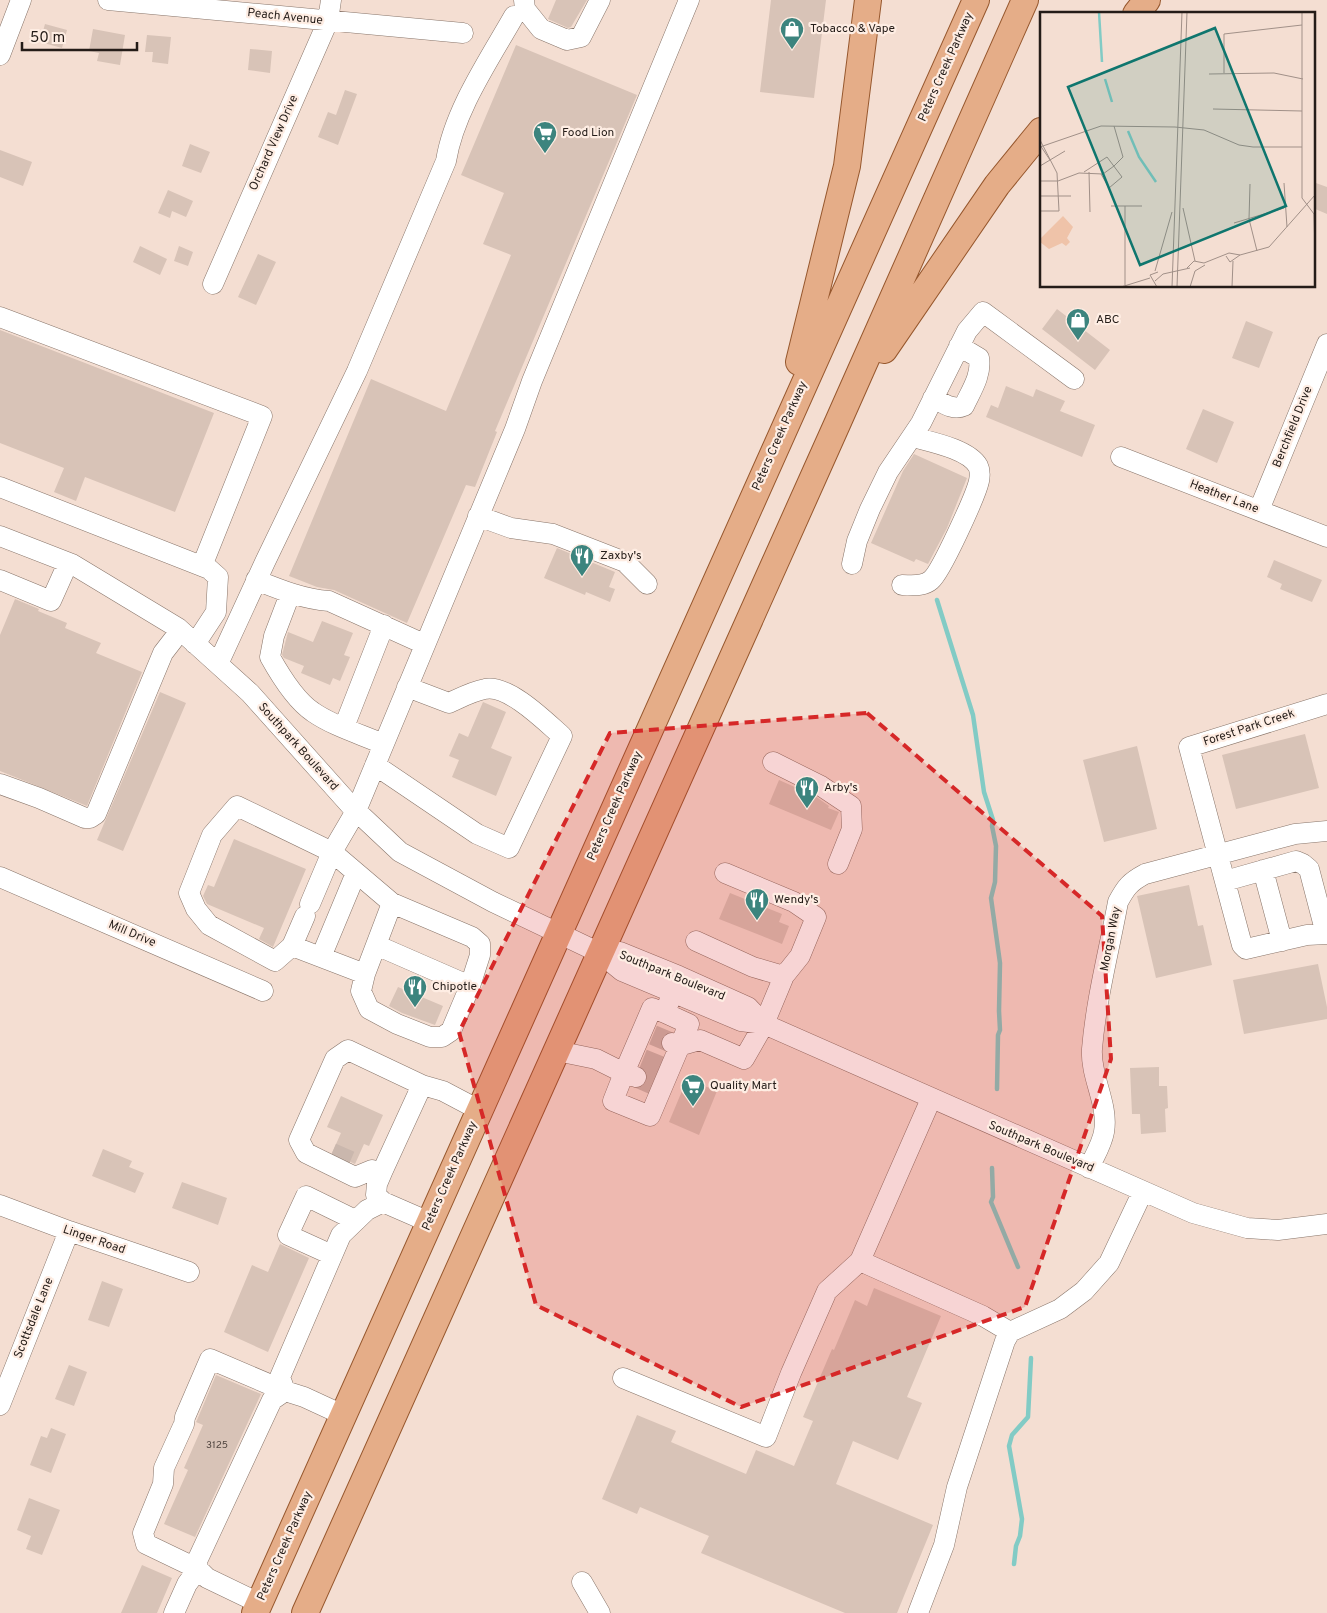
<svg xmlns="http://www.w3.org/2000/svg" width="1327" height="1613" viewBox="0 0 1327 1613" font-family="Overpass,sans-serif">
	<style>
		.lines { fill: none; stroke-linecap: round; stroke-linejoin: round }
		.stream { stroke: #82cbc5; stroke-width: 4.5 }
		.building { fill: #d8c3b7 }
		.minor-tunnel { stroke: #cab7ad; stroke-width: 20; stroke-dasharray: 20 10; stroke-linecap: butt }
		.minor-casing { stroke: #88756a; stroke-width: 21 }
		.major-casing { stroke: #96572d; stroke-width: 28 }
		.minor { stroke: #fff; stroke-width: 20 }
		.major { stroke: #e5ad88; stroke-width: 26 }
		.marked { fill: #d62828; fill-opacity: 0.2; stroke: #d62828; stroke-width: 4; stroke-dasharray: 10 6; stroke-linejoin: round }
		.labels { text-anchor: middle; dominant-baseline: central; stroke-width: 4.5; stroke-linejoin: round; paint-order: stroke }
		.number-label { font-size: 10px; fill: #514640 }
		.street-label { font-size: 12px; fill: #241c18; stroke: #feede3 }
		.poi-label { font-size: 12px; fill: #241c18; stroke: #feede3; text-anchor: start }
		.inset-river { fill: none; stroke: #82cbc5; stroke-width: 2.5 }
		.inset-road { fill: none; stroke: #a19088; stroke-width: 1 }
		.view { fill: #0f766e; fill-opacity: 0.15; stroke: #0f766e; stroke-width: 2.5 }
		.inset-edge { fill: none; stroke: #241c18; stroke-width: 2.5 }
	</style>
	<rect width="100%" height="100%" fill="#f4ded2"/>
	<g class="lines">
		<!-- stream -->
		<path class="stream" d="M937 600 973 715 984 792 993 820 992 826 996 846 995 882 991 898 1000 963 999 1011 1000 1030 998 1035 997 1089
			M992 1168 993 1197 991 1202 1018 1267
			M1014 1564 1016 1546 1020 1536 1022 1519 1009 1446 1012 1435 1028 1417 1031 1358"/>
	</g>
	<!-- building -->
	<path class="building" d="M556 0H587L571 27 568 28 548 19Z
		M771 0H826L814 98 760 92Z
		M45 24 67 30 62 48 40 42Z
		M93 29 125 35 120 65 97 61 99 53 89 51Z
		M147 35 171 37 168 64 152 62 153 52H145Z
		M516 45 637 95 495 431 497 432 475 487 466 485 407 623 334 590 317 587 289 576 371 379 446 411 511 255 483 244 504 193 461 175Z
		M250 49 272 51 270 73 248 70Z
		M345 90 357 94 338 145 318 137 328 112 336 115Z
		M190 144 210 152 201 173 182 166Z
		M0 150 32 162 23 186 0 177Z
		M1313 182 1327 187V214L1313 208Z
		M168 190 193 201 186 217 172 211 170 218 158 213Z
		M140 246 167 259 160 275 133 262Z
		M179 246 193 252 188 266 174 261Z
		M258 254 276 262 256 305 238 297Z
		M1057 309 1110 350 1095 370 1042 329Z
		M1246 321 1273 332 1259 368 1232 358Z
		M0 330 214 413 175 512 85 477 76 501 54 492 64 468 0 443Z
		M1006 386 1033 397 1036 389 1065 401 1060 411 1095 425 1082 457 986 417 991 405 998 408Z
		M1203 409 1234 422 1217 463 1186 449Z
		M914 454 967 478 947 528 928 564 916 559 914 562 871 543 903 471Z
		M557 548 615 572 609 587 615 589 610 602 586 592 585 595 544 578Z
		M1274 560 1322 580 1312 602 1280 589 1282 584 1267 577Z
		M15 599 39 609 38 611 67 623 65 628 101 643 96 653 142 672 87 806 0 771V635Z
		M322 621 353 633 344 655 350 657 340 681 333 678 330 685 301 673 304 666 284 658 282 655 288 632 313 642Z
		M160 692 186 703 123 851 97 840Z
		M483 702 506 712 491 748 512 757 496 796 452 777 459 760 449 756 459 733 468 737Z
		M1305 734 1319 788 1236 809 1222 755Z
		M1137 746 1157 829 1104 842 1083 760Z
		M779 780 815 796 829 806 828 808 839 812 831 830 769 804Z
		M234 839 306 869 273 947 259 939 264 928 207 904 203 896 208 885 214 887Z
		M1189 885 1198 926 1203 925 1212 965 1156 978 1137 896Z
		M730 893 782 914 779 922 789 926 782 944 719 919Z
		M1318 964 1327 1007V1019L1244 1034 1233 980Z
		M398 987 443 1006 435 1025 402 1013 389 1006Z
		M1159 1067V1086H1167L1168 1108 1165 1109 1166 1132 1141 1134 1140 1114H1132L1130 1068Z
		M687 1079 717 1091 699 1135 669 1122Z
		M341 1096 383 1115 369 1146 364 1144 355 1164 332 1153 341 1133 327 1127Z
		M103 1149 132 1161 129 1167 144 1173 135 1193 92 1176Z
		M182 1182 227 1198 218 1225 172 1208Z
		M280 1244 309 1258 268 1352 224 1332 252 1265 268 1272Z
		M102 1281 123 1289 109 1327 88 1320Z
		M874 1288 941 1316 907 1397 922 1403 898 1460 853 1441 836 1484 933 1525 897 1613H845L701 1553 709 1536 640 1507 637 1514 602 1499 637 1415 676 1431 671 1442 746 1474 756 1450 794 1466 813 1421 803 1417 832 1349 834 1350 855 1300 867 1306Z
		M69 1365 87 1372 74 1406 55 1399Z
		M216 1375 261 1394 195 1537 164 1524 188 1470 184 1468 203 1425 196 1422 197 1420Z
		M51 1428 66 1434 51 1473 30 1465 41 1436 47 1438Z
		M29 1498 60 1510 42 1555 26 1549 31 1536 17 1530Z
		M142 1565 172 1578 157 1613H121Z"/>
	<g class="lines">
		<!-- minor-tunnel -->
		<path class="minor-tunnel" d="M653 1035 672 1043
			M643 1059 663 1067
			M636 1077 654 1085
			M332 1153 355 1163"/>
		<!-- minor casing -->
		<g class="minor-casing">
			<path id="minor" d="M108 0 463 33
				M524 0 525 9 541 29 567 40 581 37 600 0
				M0 55 21 0
				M213 284 328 21 331 0
				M0 317 262 416 202 566
				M933 398C943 403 953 411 964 406 971 391 982 375 979 358L959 346
				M1121 457 1327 537
				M0 487 209 569 218 577 216 612 195 644
				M1259 510 1327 344
				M478 516 511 528 553 534 625 562 647 584
				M0 536 72 564 178 628 250 693 351 806 400 852 493 902 600 953 622 971 741 1021 764 1024 1193 1213 1247 1228 1278 1230 1327 1224
				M852 564 857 541 870 509 888 472 921 423 967 331 983 312 1074 379
				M0 580 51 601 68 563
				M256 580C281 590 303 599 329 601L424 644
				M902 585C912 585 923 587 931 580 941 572 976 495 979 481 980 476 980 470 978 466 968 449 931 442 913 437
				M290 594 274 636 270 657C280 675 295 700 313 712 333 726 360 734 383 744
				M218 664 265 562 357 371 446 161C454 111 489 60 514 16
				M1327 704 1189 747 1242 945 1246 949 1307 935 1327 934
				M344 727 384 625
				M773 762 821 786 851 806 852 829 838 864
				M375 765 477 834 509 848 562 736C545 721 508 684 485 689 473 691 460 698 449 703L407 687
				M0 784 39 798 85 818H90L96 814 163 653 180 631
				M1263 870 1282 941
				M0 877 263 991
				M1225 881 1296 861 1303 864 1309 869 1326 934
				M310 904 332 852 356 811 515 429 532 381 689 0
				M305 916 292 946 275 961 209 925 196 909 189 893 212 835 237 806 332 852 392 903 472 937 480 944V955L470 986 451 1031 442 1037H430L397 1024 369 1009 361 991 365 974 392 903
				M696 941 753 967 784 976 800 956 816 917 794 902 725 873
				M376 945 470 986
				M292 946 365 974
				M600 953 620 952 679 976 748 1007 764 1024
				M321 957 356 873
				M672 1043 679 1046 700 1040 744 1059 764 1024 784 976
				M557 1051 596 1059 624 1073 652 1008 665 1013 669 1002
				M636 1077 624 1073 613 1101 650 1116 689 1024 665 1013
				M1089 1168C1094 1157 1102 1144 1104 1132 1109 1104 1090 1077 1092 1049 1096 1000 1109 951 1118 902 1126 887 1130 882 1145 874L1295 834 1327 831
				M372 1170 355 1177 306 1153 299 1140 335 1059 348 1050 422 1085
				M0 1205 69 1231 189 1272
				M429 1222 383 1202 376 1195 377 1184 383 1170 422 1085 443 1091 479 1110
				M332 1255 288 1235 306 1196 355 1220
				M860 1261 983 1316 1010 1332
				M623 1378 766 1437 791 1373 827 1291 860 1261 931 1099
				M285 1391 280 1377 341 1235 367 1210 383 1202
				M0 1405 69 1231
				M582 1582 600 1613
				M259 1603 207 1578 198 1569 197 1561 272 1400 285 1391 304 1397 343 1415
				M174 1613 187 1584 198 1569 146 1544 143 1533 163 1484 164 1468 184 1424 185 1417 210 1359 285 1391
				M918 1613 944 1545 957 1487 1005 1341 1010 1332 1060 1309 1084 1291 1109 1263 1143 1191"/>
		</g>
		<!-- major casing -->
		<g class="major-casing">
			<path id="major" d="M1136 14 1147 0
				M884 350 997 185 1041 131
				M799 362 847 166 868 0
				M255 1613 976 0
				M305 1613 838 422 1025 0"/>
		</g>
		<!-- minor -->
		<use href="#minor" class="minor"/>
		<!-- major -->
		<use href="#major" class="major"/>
	</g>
	<!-- marked area -->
	<path class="marked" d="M867 713 1102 916 1111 1059 1025 1307 741 1407 536 1305 459 1032 610 733Z"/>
	<!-- icons -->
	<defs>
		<g id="shop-pin" transform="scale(1.25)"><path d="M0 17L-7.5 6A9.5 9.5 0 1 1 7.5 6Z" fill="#3c847e" stroke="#feede3"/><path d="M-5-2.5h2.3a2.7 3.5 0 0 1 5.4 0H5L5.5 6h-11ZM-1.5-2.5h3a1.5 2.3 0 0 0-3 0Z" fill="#fff"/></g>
		<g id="supermarket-pin" transform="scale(1.25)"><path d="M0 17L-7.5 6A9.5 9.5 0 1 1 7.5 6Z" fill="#3c847e" stroke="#feede3"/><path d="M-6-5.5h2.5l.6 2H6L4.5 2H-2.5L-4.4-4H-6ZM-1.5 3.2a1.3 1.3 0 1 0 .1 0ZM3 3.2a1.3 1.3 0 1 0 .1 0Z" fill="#fff"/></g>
		<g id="restaurant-pin" transform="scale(1.25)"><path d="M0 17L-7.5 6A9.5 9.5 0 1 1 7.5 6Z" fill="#3c847e" stroke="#feede3"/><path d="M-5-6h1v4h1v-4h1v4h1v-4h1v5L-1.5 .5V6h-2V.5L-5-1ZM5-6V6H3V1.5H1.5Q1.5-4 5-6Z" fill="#fff"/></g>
	</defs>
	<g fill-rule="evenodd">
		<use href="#shop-pin" x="792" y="29"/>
		<use href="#supermarket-pin" x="545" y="133"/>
		<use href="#shop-pin" x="1078" y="320"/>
		<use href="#restaurant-pin" x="582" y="556"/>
		<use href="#restaurant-pin" x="807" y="788"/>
		<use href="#restaurant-pin" x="757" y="900"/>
		<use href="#restaurant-pin" x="415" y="987"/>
		<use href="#supermarket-pin" x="693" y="1086"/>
	</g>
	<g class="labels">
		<!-- number labels -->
		<g class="number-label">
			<text x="217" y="1445">3125</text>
		</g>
		<!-- street labels -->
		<g class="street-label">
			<text transform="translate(285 17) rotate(6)">Peach Avenue</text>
			<text transform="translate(946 67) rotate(-66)">Peters Creek Parkway</text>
			<text transform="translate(274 143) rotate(-66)">Orchard View Drive</text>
			<text transform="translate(1293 427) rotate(-68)">Berchfield Drive</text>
			<text transform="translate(780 436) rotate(-66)">Peters Creek Parkway</text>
			<text transform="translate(1224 497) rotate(21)">Heather Lane</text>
			<text transform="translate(1249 728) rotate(-18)">Forest Park Creek</text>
			<text transform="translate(298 747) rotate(48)">Southpark Boulevard</text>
			<text transform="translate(615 806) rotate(-66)">Peters Creek Parkway</text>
			<text transform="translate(132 934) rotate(23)">Mill Drive</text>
			<text transform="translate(1111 939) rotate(-79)">Morgan Way</text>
			<text transform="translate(672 976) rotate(22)">Southpark Boulevard</text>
			<text transform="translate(1041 1147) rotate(23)">Southpark Boulevard</text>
			<text transform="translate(450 1176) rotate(-66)">Peters Creek Parkway</text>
			<text transform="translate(94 1240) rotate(19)">Linger Road</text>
			<text transform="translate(34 1318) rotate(-68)">Scottsdale Lane</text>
			<text transform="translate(285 1546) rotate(-66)">Peters Creek Parkway</text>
		</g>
		<!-- poi labels -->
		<g class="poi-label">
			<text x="810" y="29">Tobacco &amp; Vape</text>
			<text x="562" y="133">Food Lion</text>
			<text x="1096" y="320">ABC</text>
			<text x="600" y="556">Zaxby's</text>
			<text x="824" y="788">Arby's</text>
			<text x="774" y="900">Wendy's</text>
			<text x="432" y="987">Chipotle</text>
			<text x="710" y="1086">Quality Mart</text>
		</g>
	</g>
	<!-- overview -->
	<g transform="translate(1040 12)">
		<rect width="275" height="275" fill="#f4ded2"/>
		<path d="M23 204 33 215 27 226 30 230 26 234 22 231 9 237 0 230 1 226Z" fill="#efc3a9"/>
		<path class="inset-river" d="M59 0 62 50M65 67 72 90M88 119 99 145 116 170"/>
		<path class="inset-road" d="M262 0V186L274 202 275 241M184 61V22L262 13M169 62 234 61 263 67M173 97 262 99M0 128 17 161 19 199H0M0 133 10 148M0 135 61 114 135 115 164 118 199 133 213 135H262M0 154 25 139M44 160 67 145 82 165 69 176 61 162M49 160 50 200M0 169H18L39 161 63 162 74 154 83 145 74 114M244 171 247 215M210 172 209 207 217 239M0 184H31M71 194H102M143 196 155 249M194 211 244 196M186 244 190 250 200 243M147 256 154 249 164 251 189 241 200 243 229 235 275 183M115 259 132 200M115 269 123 262 150 256M85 273V194M81 275 110 266M117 275 110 263 118 260M132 275 142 0M137 275 147 0M150 275 155 259 165 253M192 275 193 249"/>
		<path class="view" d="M175 16 246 194 100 253 28 75Z"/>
		<rect width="275" height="275" class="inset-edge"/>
	</g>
	<!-- scale -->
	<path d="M22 42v8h115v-8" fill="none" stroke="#241c18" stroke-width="2.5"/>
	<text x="30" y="42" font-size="15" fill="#241c18" stroke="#feede3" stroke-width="4" paint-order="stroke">50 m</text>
</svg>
